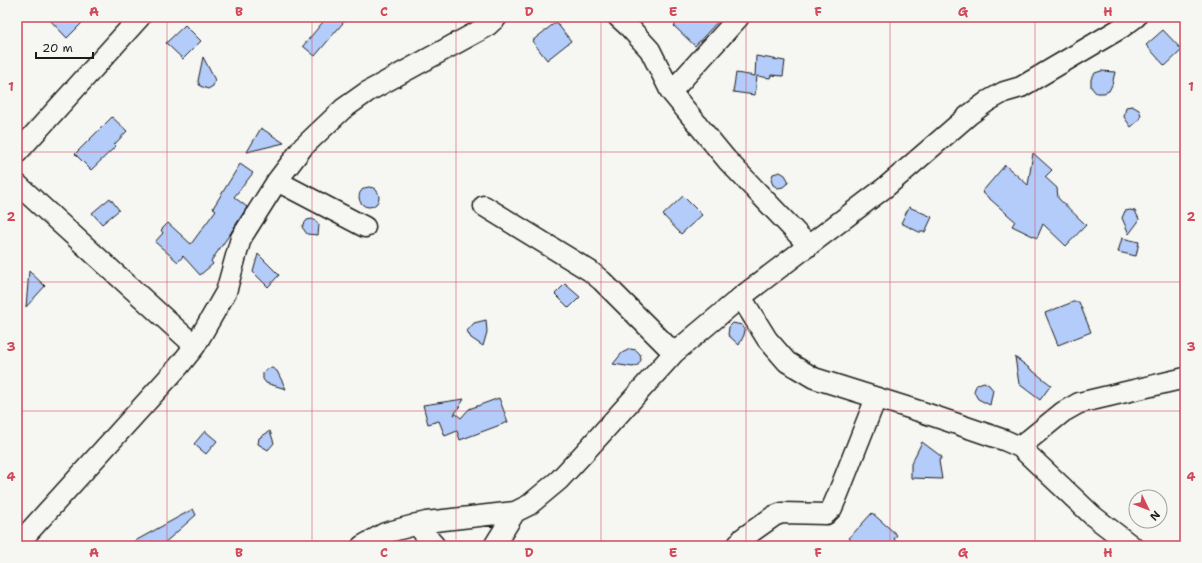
<svg xmlns="http://www.w3.org/2000/svg" width="1202" height="563" viewBox="0 0 1202 563" font-family="'Shantell Sans',sans-serif">
	<style>
		.building { fill: #b3ccfa; stroke: #1c1c1c }
		.lines { fill: none; stroke-linecap: round; stroke-linejoin: round }
		.minor-casing { stroke: #1c1c1c; stroke-width: 23 }
		.minor { stroke: #f6f6f2; stroke-width: 20 }
		.grid { fill: none; stroke: #d1495b; stroke-width: 1; stroke-opacity: 0.55 }
		.neatline { fill: none; stroke: #d1495b; stroke-width: 1.5 }
		.grid-label { font-size: 13px; text-anchor: middle; font-weight: bold; fill: #d1495b }
	</style>
	<rect width="100%" height="100%" fill="#f6f6f2"/>
	<filter id="ink" filterUnits="userSpaceOnUse"><feTurbulence type="fractalNoise" baseFrequency=".025" numOctaves="2"/><feDisplacementMap in="SourceGraphic" scale="8" xChannelSelector="R" yChannelSelector="G"/><feConvolveMatrix kernelMatrix="1 2 1 2 8 2 1 2 1" color-interpolation-filters="sRGB"/></filter>
	<g filter="url(#ink)">
		<!-- building -->
		<path class="building" d="M47 17H88L67 38Z
			M327 17H348L315 56 303 46Z
			M683 17H722L695 46 674 26Z
			M556 22 571 41 547 60 532 41Z
			M185 25 201 41 183 59 166 43Z
			M1163 30 1182 50 1165 66 1146 45Z
			M756 56 785 61 783 76 771 75 770 78 757 76 755 95 733 92 736 73 755 76Z
			M203 57 215 80 213 86 208 89 200 86 198 81Z
			M1101 71 1115 72 1112 85 1109 91 1104 93H1096L1091 87V79L1095 73Z
			M1132 106 1139 110 1141 115 1139 120 1131 127 1124 117 1126 107Z
			M112 117 127 131 114 145 116 146 91 170 75 154Z
			M261 128 284 143 247 152Z
			M1033 153 1052 170 1045 177 1057 188 1058 198 1086 225 1066 246 1043 224 1037 238 1012 226 1015 221 982 192 1005 165 1028 185Z
			M240 164 253 173 234 197 247 207 230 234 211 261 213 264 200 275 183 256 178 262 155 242 163 233 161 230 168 223 191 244 216 210 213 208Z
			M780 172 785 175 789 182 783 187 778 188 773 185 771 180 773 174Z
			M359 197a10 10 0 1 1 20 0a10 10 0 1 1-20 0Z
			M683 196 702 215 681 234 663 215Z
			M110 198 119 210 102 224 92 213Z
			M909 207 932 217 925 232H919L901 223Z
			M1130 210 1135 211 1139 219 1138 222 1129 234 1122 218 1125 211Z
			M312 219 316 221 319 225 318 235 307 234 302 227 307 220Z
			M1122 238 1139 242 1136 256 1118 252Z
			M258 254 279 275 268 287 253 272Z
			M29 271 45 286 26 307Z
			M565 284 580 297 569 308 555 294Z
			M1073 302H1079L1091 332 1058 345 1045 313Z
			M486 320 487 332 483 346 471 338 467 331 474 323Z
			M733 323 742 325 745 330 744 335 739 345 728 335 729 327Z
			M630 349 636 350 640 354 641 360 638 365 633 367 613 364 622 353Z
			M1015 357 1051 385 1040 400 1019 384Z
			M272 368 277 371 286 389 266 383 263 379V372L267 369Z
			M984 382 989 385 993 390 990 405 978 399 975 394 974 391 976 386 978 384Z
			M499 398 508 422 460 440 457 431 445 436 439 421 428 424 423 405 464 399 454 415 456 414 461 418 469 409Z
			M205 431 217 441 206 454 194 444Z
			M270 431 274 443 268 450 258 444 259 438Z
			M922 442 942 457 939 461 942 479 911 478V464Z
			M193 509 196 515 161 546H126Z
			M872 513 897 535 894 539 900 546H857L849 538Z"/>
		<g class="lines">
			<!-- minor casing -->
			<g class="minor-casing">
				<path id="minor" d="M618 17 630 28 650 50 671 92 694 120 727 160 809 246
					M671 92 739 17
					M17 153 140 17
					M277 181 365 227
					M17 184 195 346 179 366 17 545
					M484 206 590 271 602 281 674 353
					M741 297 767 339 787 362 814 378 922 412 1004 440 1020 447 1093 516 1132 546
					M195 346 226 292 241 238 277 181 303 147 343 109 367 92 486 27 497 17
					M1020 447 1063 412 1079 403 1185 378
					M416 524 435 546
					M362 546 385 533 426 522 515 512 529 505 559 480 585 452 674 353 741 297 887 186 969 115 988 101 1004 92 1021 87 1121 28 1136 17
					M494 546 515 512
					M737 546 743 538 774 516 782 513 826 514 832 508 838 494 876 398"/>
			</g>
			<!-- minor -->
			<use href="#minor" class="minor"/>
		</g>
	</g>
	<!-- grid -->
	<path class="grid" d="M167 17V546M312 17V546M456 17V546M601 17V546M746 17V546M890 17V546M1035 17V546M17 152H1185M17 282H1185M17 411H1185"/>
	<!-- margin -->
	<rect width="1202" height="563" fill="none" stroke="#f6f6f2" stroke-width="44"/>
	<!-- north arrow -->
	<g transform="translate(1148 509) rotate(133)"><circle r="19" fill="#f6f6f2" stroke="#9f9f9c"/>
	<path d="M0-3L7 15L0 10L-7 15Z" fill="#d1495b"/>
	<text y="-6" font-size="11" font-weight="bold" text-anchor="middle" fill="#1c1c1c">N</text>
	</g>
	<!-- scale -->
	<path d="M36 52v6h57v-6" fill="none" stroke="#1c1c1c" stroke-width="2"/>
	<text x="42" y="52" font-size="12" fill="#1c1c1c" stroke="#f6f6f2" stroke-width="3" paint-order="stroke">20 m</text>
	<rect x="22" y="22" width="1158" height="519" class="neatline"/>
	<g class="grid-label">
		<text x="94" y="16">A</text>
		<text x="239" y="16">B</text>
		<text x="384" y="16">C</text>
		<text x="529" y="16">D</text>
		<text x="673" y="16">E</text>
		<text x="818" y="16">F</text>
		<text x="963" y="16">G</text>
		<text x="1108" y="16">H</text>
		<text x="11" y="91">1</text>
		<text x="1191" y="91">1</text>
		<text x="11" y="221">2</text>
		<text x="1191" y="221">2</text>
		<text x="11" y="351">3</text>
		<text x="1191" y="351">3</text>
		<text x="11" y="481">4</text>
		<text x="1191" y="481">4</text>
		<text x="94" y="557">A</text>
		<text x="239" y="557">B</text>
		<text x="384" y="557">C</text>
		<text x="529" y="557">D</text>
		<text x="673" y="557">E</text>
		<text x="818" y="557">F</text>
		<text x="963" y="557">G</text>
		<text x="1108" y="557">H</text>
	</g>
</svg>
